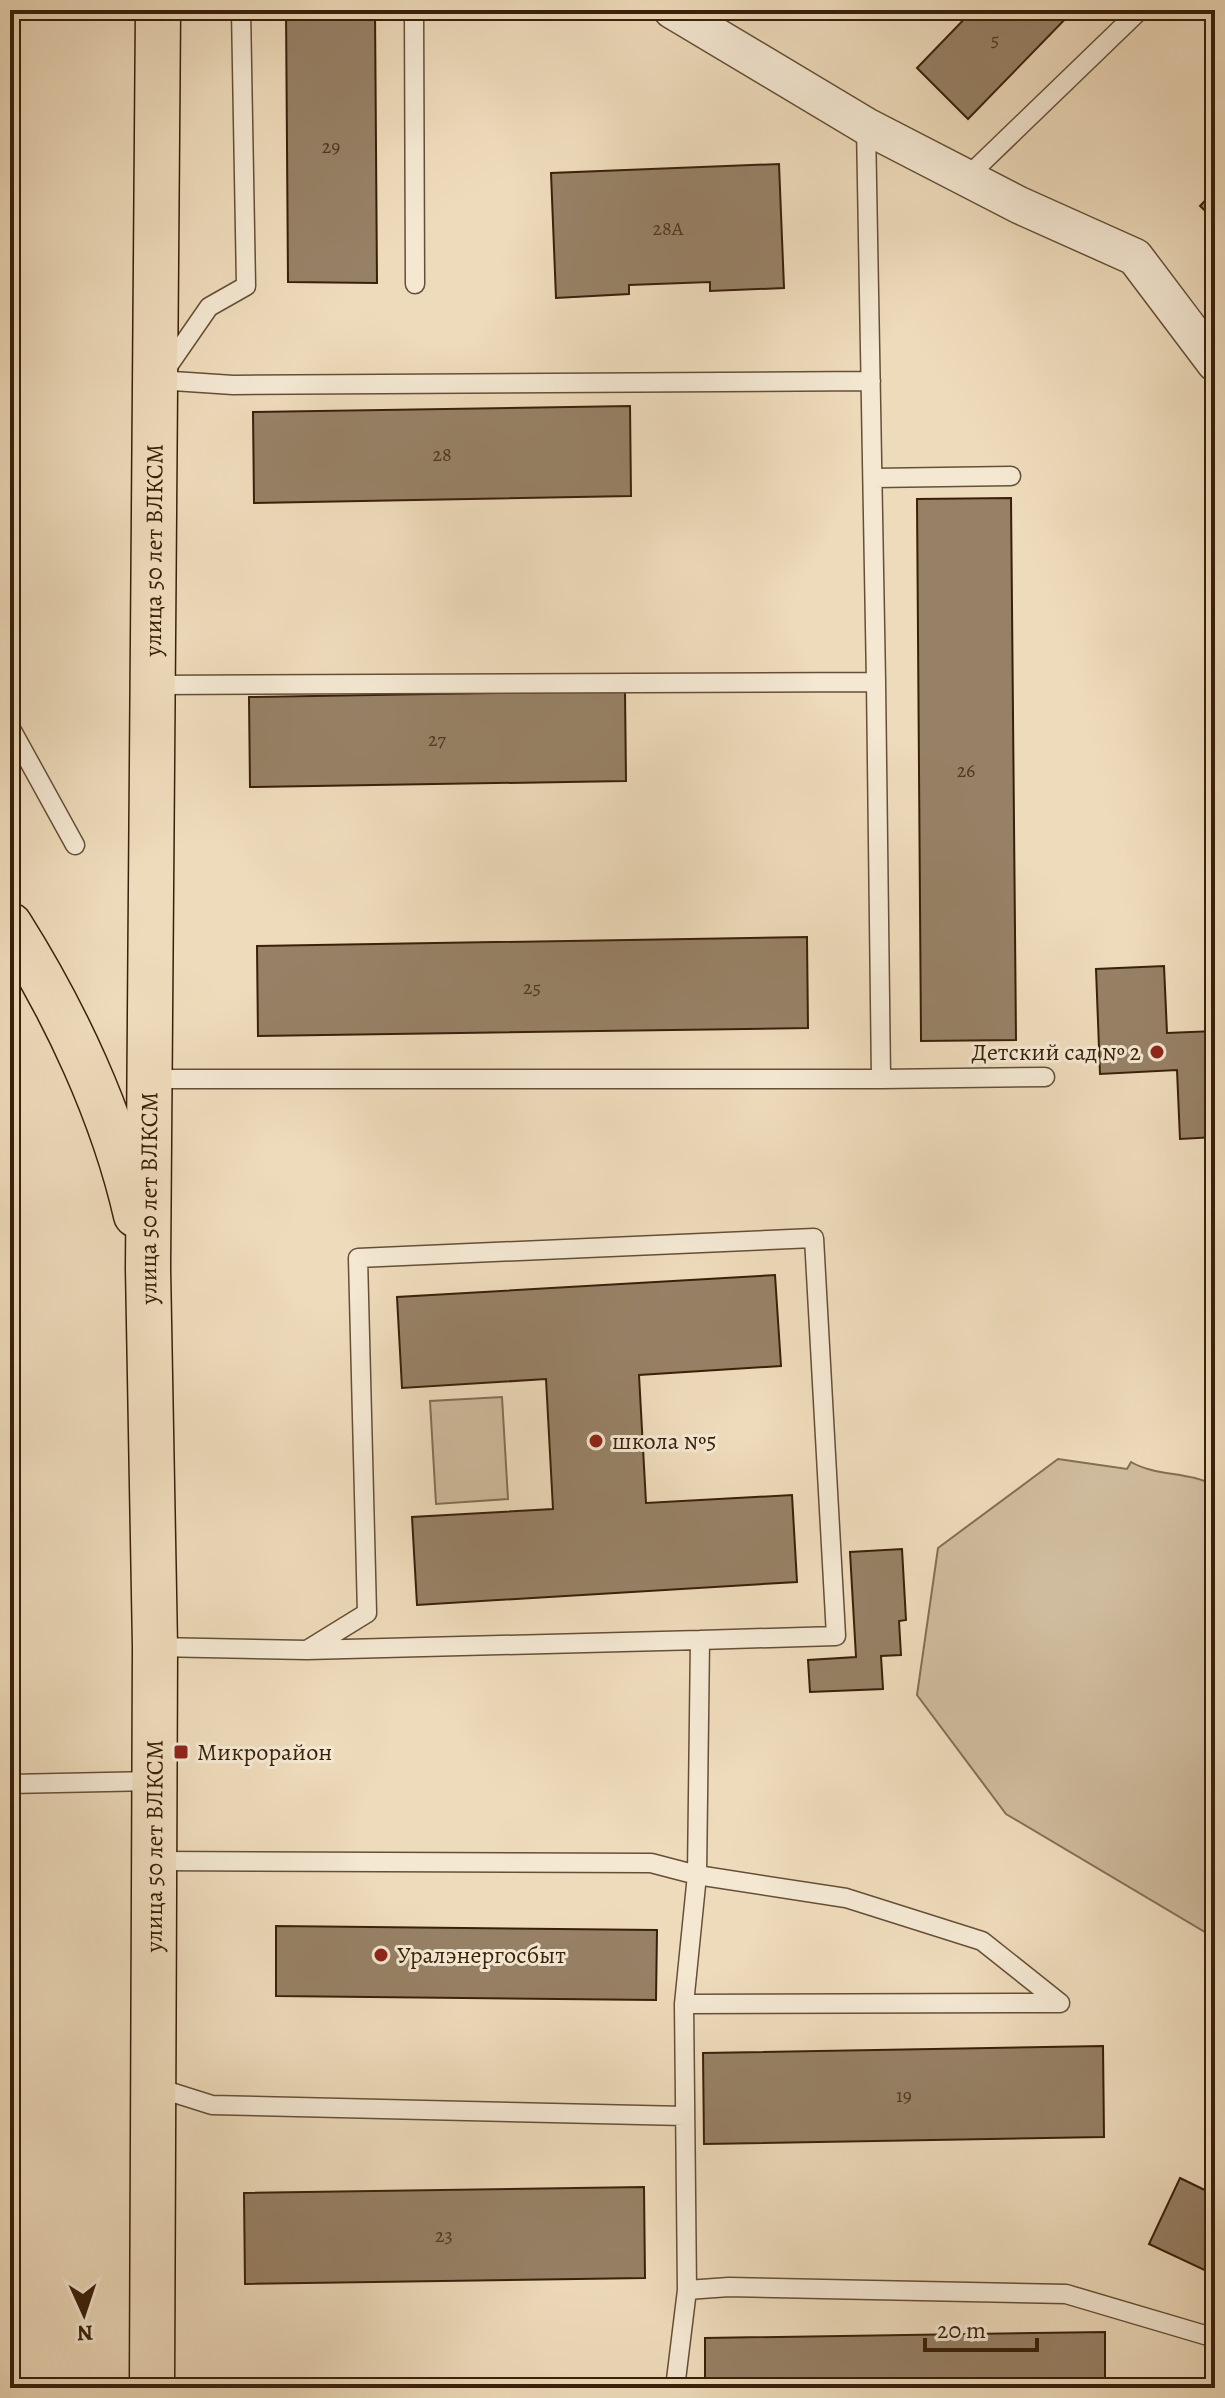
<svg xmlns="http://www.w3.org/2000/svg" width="1225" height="2398" viewBox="0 0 1225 2398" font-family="Alegreya,serif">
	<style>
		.green { fill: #cfbb9d; stroke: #846e54; stroke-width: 2 }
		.building { fill: #978166; stroke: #39200a; stroke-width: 2 }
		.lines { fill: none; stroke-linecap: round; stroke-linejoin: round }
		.lane-casing { stroke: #664f36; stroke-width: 21 }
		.street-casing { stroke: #664f36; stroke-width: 39 }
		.primary-casing { stroke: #39200a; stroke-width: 47 }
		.lane { stroke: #f4e8d3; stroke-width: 18 }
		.street { stroke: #f4e8d3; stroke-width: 36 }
		.primary { stroke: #eedbbb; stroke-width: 44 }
		.poi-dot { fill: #8f2418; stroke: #f4e8d3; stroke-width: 3 }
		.labels { text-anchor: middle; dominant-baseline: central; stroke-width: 6; stroke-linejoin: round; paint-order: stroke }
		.number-label { font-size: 20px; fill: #503821 }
		.street-label { font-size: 24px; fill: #39200a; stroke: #f4e8d3 }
		.poi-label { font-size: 24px; fill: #39200a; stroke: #f4e8d3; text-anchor: start }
	</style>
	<rect width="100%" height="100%" fill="#eedbbb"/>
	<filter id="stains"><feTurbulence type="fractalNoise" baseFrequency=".0025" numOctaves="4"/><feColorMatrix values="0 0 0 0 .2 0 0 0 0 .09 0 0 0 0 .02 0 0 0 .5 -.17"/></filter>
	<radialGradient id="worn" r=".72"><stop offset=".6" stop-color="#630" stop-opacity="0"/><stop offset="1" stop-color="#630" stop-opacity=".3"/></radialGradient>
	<!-- green -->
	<path class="green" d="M502 1397 508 1499 436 1504 430 1401Z
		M1058 1459 1127 1469 1131 1462C1157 1477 1190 1471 1215 1486V1938L1006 1814 917 1695 938 1548Z"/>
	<!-- building -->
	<path class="building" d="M286 10H375L377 283 288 282Z
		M973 10H1074L968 119 917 68Z
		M10 50H11L16 544H10Z
		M779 164 784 288 710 291V282L629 285V294L556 298 551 173Z
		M1215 190V220L1200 206Z
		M630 406 631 496 254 503 253 412Z
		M1011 498 1016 1040 921 1041 917 499Z
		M625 691 626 781 250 787 249 697Z
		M807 937 808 1028 258 1036 257 946Z
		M1164 966 1167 1033 1215 1031V1137L1180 1139 1177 1070 1100 1074 1096 969Z
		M775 1275 781 1366 639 1375 646 1503 792 1495 797 1582 417 1605 412 1517 553 1509 546 1379 402 1388 397 1297Z
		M902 1549 906 1620 899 1621 901 1655 881 1656 883 1689 810 1692 808 1660 856 1657 850 1552Z
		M276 1926 657 1930 656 2000 276 1996Z
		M1103 2046 1104 2137 704 2144 703 2053Z
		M1180 2178 1215 2195V2275L1149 2244Z
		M644 2187 645 2278 245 2284 244 2193Z
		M1105 2332V2388H705V2338Z"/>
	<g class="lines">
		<!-- lane casing -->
		<g class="lane-casing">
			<path id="lane" d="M414 10 415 284
				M866 126 876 682
				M966 178 1140 10
				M164 372 209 307 246 286 241 10
				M158 380 233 385 871 381
				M874 478 1011 476
				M10 727 75 845
				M151 1079H881L876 682 155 685
				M881 1079 1045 1077
				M155 1647 307 1650 700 1640 697 1875 684 2004 687 2290 675 2388
				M307 1650 367 1613 358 1258 814 1238 836 1636 700 1640
				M10 1784 154 1781
				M154 1861 651 1863 697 1875 846 1898 982 1941 1060 2003
				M684 2004 1060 2003
				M155 2087 212 2105 685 2116
				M687 2290 729 2287 1066 2294 1215 2338"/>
		</g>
		<!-- street casing -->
		<g class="street-casing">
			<path id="street" d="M672 10 866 126 1019 205 1135 257 1215 363"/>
		</g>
		<!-- primary casing -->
		<g class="primary-casing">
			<g id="primary">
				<path d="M10 925C65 1012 113 1114 136 1215"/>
				<path id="s1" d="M152 2388 155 1647 148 1268 158 10"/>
			</g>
		</g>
		<!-- lane -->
		<use href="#lane" class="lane"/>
		<!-- street -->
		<use href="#street" class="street"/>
		<!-- primary -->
		<use href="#primary" class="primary"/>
	</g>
	<!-- markers -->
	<g class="poi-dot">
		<circle cx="1157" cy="1052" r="8"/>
		<circle cx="596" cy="1441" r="8"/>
		<rect x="173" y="1744" width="16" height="16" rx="4"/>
		<circle cx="381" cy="1955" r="8"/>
	</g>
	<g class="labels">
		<!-- number labels -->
		<g class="number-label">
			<text x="995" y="39">5</text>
			<text x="331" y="146">29</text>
			<text x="668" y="228">28А</text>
			<text x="442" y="454">28</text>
			<text x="437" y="739">27</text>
			<text x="966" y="770">26</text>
			<text x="532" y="987">25</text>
			<text x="904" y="2095">19</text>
			<text x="444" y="2235">23</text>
		</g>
		<!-- street labels -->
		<g class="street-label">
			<text stroke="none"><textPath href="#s1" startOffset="1838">улица 50 лет ВЛКСМ</textPath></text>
			<text stroke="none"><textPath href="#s1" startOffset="1190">улица 50 лет ВЛКСМ</textPath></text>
			<text stroke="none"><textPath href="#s1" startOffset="542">улица 50 лет ВЛКСМ</textPath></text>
		</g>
		<!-- poi labels -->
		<g class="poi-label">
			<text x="1141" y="1052" text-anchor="end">Детский сад № 2</text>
			<text x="612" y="1441">школа №5</text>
			<text x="197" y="1752">Микрорайон</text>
			<text x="397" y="1955">Уралэнергосбыт</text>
		</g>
	</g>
	<!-- margin -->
	<rect width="1225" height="2398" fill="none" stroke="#eedbbb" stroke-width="40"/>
	<rect x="12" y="12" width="1201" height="2374" fill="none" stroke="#39200a" stroke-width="4"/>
	<rect x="20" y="20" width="1185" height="2358" fill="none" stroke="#39200a" stroke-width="2"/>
	<!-- north arrow -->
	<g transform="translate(84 2314) rotate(177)" stroke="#f4e8d3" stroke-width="6" paint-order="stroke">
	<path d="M0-6L14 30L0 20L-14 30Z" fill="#39200a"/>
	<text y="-12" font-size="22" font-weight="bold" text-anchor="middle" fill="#39200a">N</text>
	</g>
	<!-- scale -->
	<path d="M925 2338v12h112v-12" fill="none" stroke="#39200a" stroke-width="4"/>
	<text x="937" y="2338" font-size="24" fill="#39200a" stroke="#f4e8d3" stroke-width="6" paint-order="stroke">20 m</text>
	<rect width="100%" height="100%" filter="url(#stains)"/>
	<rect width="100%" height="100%" fill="url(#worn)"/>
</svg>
